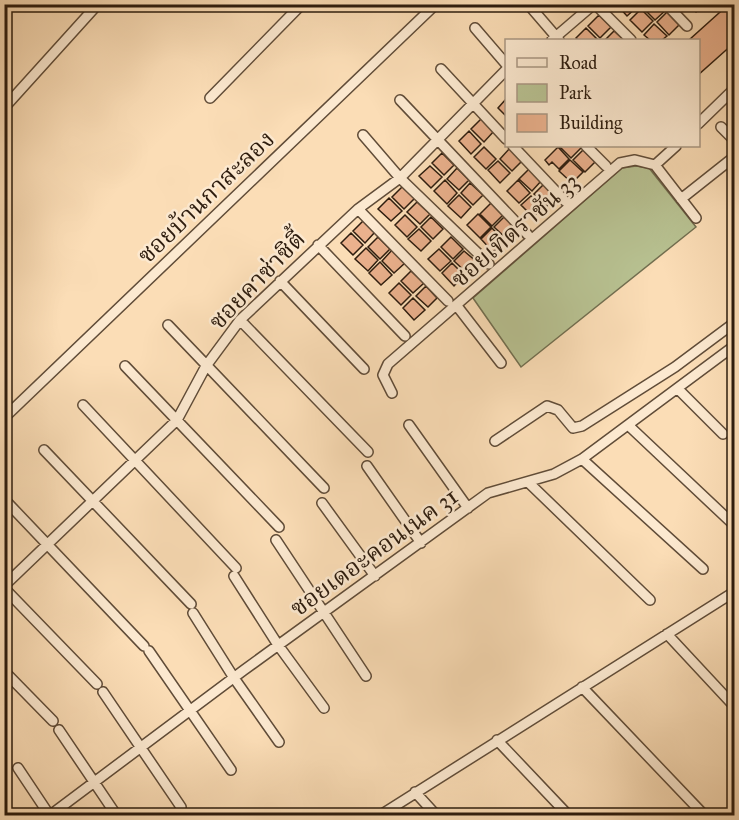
<svg xmlns="http://www.w3.org/2000/svg" width="739" height="820" viewBox="0 0 739 820" font-family="'IM FELL Great Primer','Noto Serif Thai',serif">
	<style>
		.green { fill: #b8c292; stroke: #726f50; stroke-width: 1.5 }
		.building { fill: #ebb18d; stroke: #2d1c0e; stroke-width: 1.5 }
		.lines { fill: none; stroke-linecap: round; stroke-linejoin: round }
		.minor-casing { stroke: #604c38; stroke-width: 12 }
		.minor { stroke: #fce9d0; stroke-width: 9 }
		.labels { text-anchor: middle; dominant-baseline: central; stroke-width: 5; stroke-linejoin: round; paint-order: stroke }
		.street-label { font-size: 24px; fill: #2d1c0e; stroke: #fce9d0 }
	</style>
	<rect width="100%" height="100%" fill="#fbddb6"/>
	<filter id="stains"><feTurbulence type="fractalNoise" baseFrequency=".00333" numOctaves="4"/><feColorMatrix values="0 0 0 0 .2 0 0 0 0 .09 0 0 0 0 .02 0 0 0 .5 -.17"/></filter>
	<radialGradient id="worn" r=".72"><stop offset=".6" stop-color="#630" stop-opacity="0"/><stop offset="1" stop-color="#630" stop-opacity=".3"/></radialGradient>
	<!-- green -->
	<path class="green" d="M636 166 649 168 696 227 521 367 473 298 622 168Z"/>
	<!-- building -->
	<path class="building" d="M616 4H636L638 6 627 16Z
		M646 4H661L666 10 655 20 643 8Z
		M688 4H703L696 12Z
		M729 4H734V43L698 75V40H689Z
		M641 9 653 21 642 32 630 20Z
		M668 11 680 24 669 35 657 22Z
		M599 15 611 27 600 38 588 26Z
		M654 24 667 36 662 40H650L644 35Z
		M586 28 598 40H578L576 38Z
		M614 31 624 40H605Z
		M506 99V116L498 108Z
		M482 118 494 131 484 142 471 129Z
		M469 131 481 144 471 154 459 141Z
		M559 146H580L582 147 571 158Z
		M484 147 496 159 486 169 474 157Z
		M558 147 569 159 559 169 552 162 549 165 545 160Z
		M510 148 523 160 512 171 500 159Z
		M583 150 595 162 585 172 573 160Z
		M442 153 454 165 444 175 432 163Z
		M570 160 583 172 572 183 559 171Z
		M498 161 510 173 500 183 488 170Z
		M430 166 442 177 431 188 419 176Z
		M457 168 469 180 459 190 447 179Z
		M530 168 542 180 532 191 519 179Z
		M445 180 457 193 447 204 434 191Z
		M518 180 530 193 519 203 507 191Z
		M470 183 483 195 473 205 461 193Z
		M545 183 557 195 547 206 534 194Z
		M403 186 415 198 404 209 392 197Z
		M459 195 471 207 461 218 448 206Z
		M531 196 543 208 533 217 521 205Z
		M389 198 402 211 391 221 378 209Z
		M417 202 430 214 420 224 407 212Z
		M491 203 503 215 492 226 480 214Z
		M478 214 491 227 480 238 467 225Z
		M405 215 417 227 407 237 395 225Z
		M431 217 443 229 433 239 421 227Z
		M504 217 517 229 507 239 494 227Z
		M363 221 375 232 365 243 353 231Z
		M492 228 504 241 493 252 481 239Z
		M419 229 431 241 421 251 408 239Z
		M351 233 363 245 353 255 341 243Z
		M378 237 390 249 380 259 368 247Z
		M451 237 463 249 453 259 441 247Z
		M366 248 378 260 368 271 355 259Z
		M439 249 451 261 440 271 428 259Z
		M392 250 405 263 394 273 382 261Z
		M464 251 477 262 467 273 454 261Z
		M380 262 392 275 381 285 369 273Z
		M452 263 464 275 454 286 442 273Z
		M411 271 424 283 413 293 401 281Z
		M399 283 411 295 401 305 389 293Z
		M426 286 437 298 428 307 416 296Z
		M413 298 425 310 414 320 403 308Z"/>
	<g class="lines">
		<!-- minor casing -->
		<g class="minor-casing">
			<path id="minor" d="M528 4 559 40
				M595 4 631 40
				M666 4 687 26
				M475 28 506 64
				M552 40 594 4
				M441 69 506 139
				M210 98 302 4
				M400 100 528 235
				M4 108 98 4
				M698 124 734 89
				M721 127 734 140
				M363 135 400 178 489 264
				M513 146 566 202
				M586 146 606 166
				M655 165 676 146
				M681 199 734 157
				M358 209 448 301
				M318 245 405 336
				M280 281 364 369
				M457 306 501 363
				M240 320 368 452
				M168 325 324 488
				M125 366 279 527
				M678 389 723 434
				M392 393 383 375 388 364 620 163 635 160 655 165 696 218
				M83 405 236 568
				M4 418 436 4
				M409 425 468 508
				M628 425 734 525
				M495 441 547 406 558 410 573 428 582 426 675 367 734 323
				M44 450 191 604
				M582 459 703 569
				M367 466 421 543
				M529 483 650 600
				M4 499 144 646
				M322 503 375 576
				M276 540 366 676
				M234 576 278 645 324 708
				M4 586 177 420 206 366 240 320 358 209 400 178 506 70
				M4 588 97 684
				M193 613 234 678 279 742
				M667 634 734 706
				M149 651 231 770
				M4 671 53 721
				M582 687 705 816
				M103 692 181 807
				M59 730 117 816
				M497 740 569 816
				M18 768 50 816
				M415 792 437 816
				M49 816 244 670 488 493 554 474 582 459 734 346
				M379 816 734 592"/>
		</g>
		<!-- minor -->
		<use href="#minor" class="minor"/>
	</g>
	<g class="labels">
		<!-- street labels -->
		<g class="street-label">
			<text transform="translate(206 197) rotate(-44)">ซอยบ้านกาสะลอง</text>
			<text transform="translate(515 230) rotate(-41)">ซอยเทิดราชัน 33</text>
			<text transform="translate(257 280) rotate(-46)">ซอยคาซ่าซิตี้</text>
			<text transform="translate(374 552) rotate(-36)">ซอยเดอะคอนเนค 31</text>
		</g>
	</g>
	<!-- margin -->
	<rect width="739" height="820" fill="none" stroke="#fbddb6" stroke-width="24"/>
	<rect x="6" y="6" width="727" height="808" fill="none" stroke="#2d1c0e" stroke-width="3"/>
	<rect x="12" y="12" width="715" height="796" fill="none" stroke="#2d1c0e" stroke-width="1.5"/>
	<!-- legend -->
	<rect x="505" y="39" width="195" height="108" fill="#fce9d0" stroke="#a99782" stroke-width="1.5"/>
	<rect x="517" y="58" width="30" height="9" fill="#fce9d0" stroke="#a99782" stroke-width="1.5"/>
	<text x="559" y="69" font-size="18" fill="#2d1c0e">Road</text>
	<rect x="517" y="84" width="30" height="18" fill="#b8c292" stroke="#a99782" stroke-width="1.5"/>
	<text x="559" y="99" font-size="18" fill="#2d1c0e">Park</text>
	<rect x="517" y="114" width="30" height="18" fill="#ebb18d" stroke="#a99782" stroke-width="1.5"/>
	<text x="559" y="129" font-size="18" fill="#2d1c0e">Building</text>
	<rect width="100%" height="100%" filter="url(#stains)"/>
	<rect width="100%" height="100%" fill="url(#worn)"/>
</svg>
